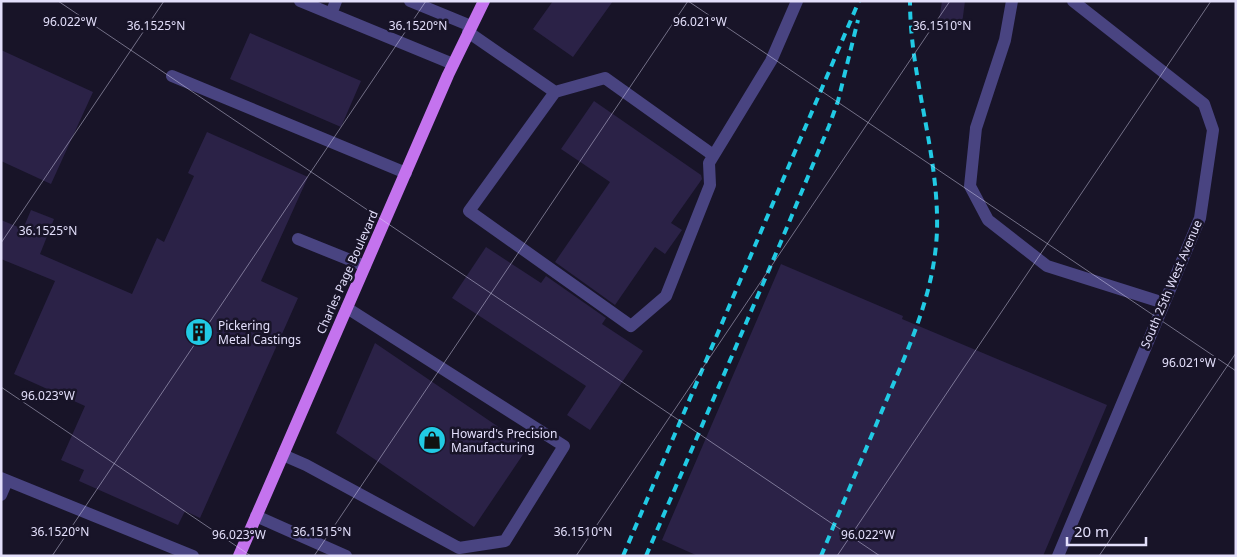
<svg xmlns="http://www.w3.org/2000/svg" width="1237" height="557" viewBox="0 0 1237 557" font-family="'Noto Sans',sans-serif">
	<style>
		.building { fill: #2b2247 }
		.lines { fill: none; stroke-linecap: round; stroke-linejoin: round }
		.minor { stroke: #494481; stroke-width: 12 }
		.major { stroke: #c473ee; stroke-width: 12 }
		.rail { stroke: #21cae4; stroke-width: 4; stroke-dasharray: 8 6; stroke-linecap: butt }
		.ticks { fill: none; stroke: #e3dffb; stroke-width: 1; stroke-opacity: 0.45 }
		.labels { text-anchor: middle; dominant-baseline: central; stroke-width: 5; stroke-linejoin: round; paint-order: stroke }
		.street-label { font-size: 12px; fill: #e3dffb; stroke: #181428 }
		.poi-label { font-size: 12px; fill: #e3dffb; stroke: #181428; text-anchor: start }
		.ticks-label { font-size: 12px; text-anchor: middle; fill: #e3dffb; stroke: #181428; stroke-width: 5; stroke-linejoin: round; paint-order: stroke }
	</style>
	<rect width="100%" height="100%" fill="#181428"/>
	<!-- building -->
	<path class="building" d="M553 1H613L573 57 533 29Z
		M942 1H965L962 24 939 21Z
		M250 33 361 81 341 127 230 79Z
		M1 50 93 92 51 184 1 161Z
		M594 101 701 175 702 179 671 223 682 230 665 254 655 247 615 305 555 262 610 182 561 149Z
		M207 132 308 177 261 281 298 298 200 518 185 511 178 525 79 481 84 470 61 460 85 406 14 374 55 281 1 259V220L23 229 31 210 54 219 40 254 132 294 157 238 164 242 194 176 188 173Z
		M486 247 541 283 546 276 606 318 602 324 643 351 590 430 567 415 586 386 452 298Z
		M781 264 903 316 902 319 1107 405 1043 556H698L662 540Z
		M375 343 528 447 474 527 336 433Z"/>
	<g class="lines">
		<!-- minor -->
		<path class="minor" d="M300 1 453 64
			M410 1 471 26
			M1012 1 1005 40 976 128 970 186 988 220 1047 266 1164 303
			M331 14 336 1
			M468 32 555 92 469 211 631 326 666 296 710 185 709 163 771 61 797 1
			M172 76 406 173
			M555 92 605 78 713 155
			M298 239 365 266
			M283 455 306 465 459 548 505 541 564 446 347 308
			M1 478 193 556
			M1 495 7 481
			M256 516 346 556
			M1058 556 1200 218 1213 130 1204 104 1073 1"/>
		<!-- major -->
		<path class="major" d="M239 556 448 75 484 1"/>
		<!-- rail -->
		<path class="rail" d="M623 556 859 1
			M646 556 780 244 829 126 838 101 858 20
			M821 556C842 506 863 456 884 406 908 349 935 293 937 230 939 153 910 78 910 1"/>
	</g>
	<!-- ticks -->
	<path class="ticks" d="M58 1 880 556M688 1 1236 371M1 243 164 1M1 387 251 556M52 556 426 1M314 556 688 1M576 556 950 1M837 556 1211 1M1099 556 1236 353"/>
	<!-- icons -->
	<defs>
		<g id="building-disc" transform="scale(1.4375)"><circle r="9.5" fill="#21cae4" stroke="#181428"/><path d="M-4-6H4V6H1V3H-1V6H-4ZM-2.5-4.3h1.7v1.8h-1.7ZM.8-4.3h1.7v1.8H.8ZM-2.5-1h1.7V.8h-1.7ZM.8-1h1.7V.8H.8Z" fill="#111"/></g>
		<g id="shop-disc" transform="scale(1.4375)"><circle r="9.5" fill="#21cae4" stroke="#181428"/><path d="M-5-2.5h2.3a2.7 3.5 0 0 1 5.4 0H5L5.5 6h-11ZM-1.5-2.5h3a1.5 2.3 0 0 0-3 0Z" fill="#111"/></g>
	</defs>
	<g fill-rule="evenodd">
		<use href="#building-disc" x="199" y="332"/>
		<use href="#shop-disc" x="432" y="440"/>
	</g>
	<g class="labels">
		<!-- street labels -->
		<g class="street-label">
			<text transform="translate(347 272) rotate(-66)">Charles Page Boulevard</text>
			<text transform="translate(1171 284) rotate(-67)">South 25th West Avenue</text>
		</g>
		<!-- poi labels -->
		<g class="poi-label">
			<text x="218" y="325">Pickering<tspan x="218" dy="14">Metal Castings</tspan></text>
			<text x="451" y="433">Howard's Precision<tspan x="451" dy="14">Manufacturing</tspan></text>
		</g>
	</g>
	<g class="ticks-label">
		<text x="70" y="26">96.022°W</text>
		<text x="700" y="26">96.021°W</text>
		<text x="156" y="30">36.1525°N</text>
		<text x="418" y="30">36.1520°N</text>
		<text x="942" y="30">36.1510°N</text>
		<text x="48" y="235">36.1525°N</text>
		<text x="1189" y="367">96.021°W</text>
		<text x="48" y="400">96.023°W</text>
		<text x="60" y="536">36.1520°N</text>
		<text x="322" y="536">36.1515°N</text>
		<text x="583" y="536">36.1510°N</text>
		<text x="239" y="539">96.023°W</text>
		<text x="868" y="539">96.022°W</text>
	</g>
	<!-- border -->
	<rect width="1237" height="557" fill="none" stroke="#e3dffb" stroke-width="5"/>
	<!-- scale -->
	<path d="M1067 537v8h79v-8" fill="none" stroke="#e3dffb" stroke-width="2.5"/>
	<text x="1074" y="537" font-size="15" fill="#e3dffb" stroke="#181428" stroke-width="4" paint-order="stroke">20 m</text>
</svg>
